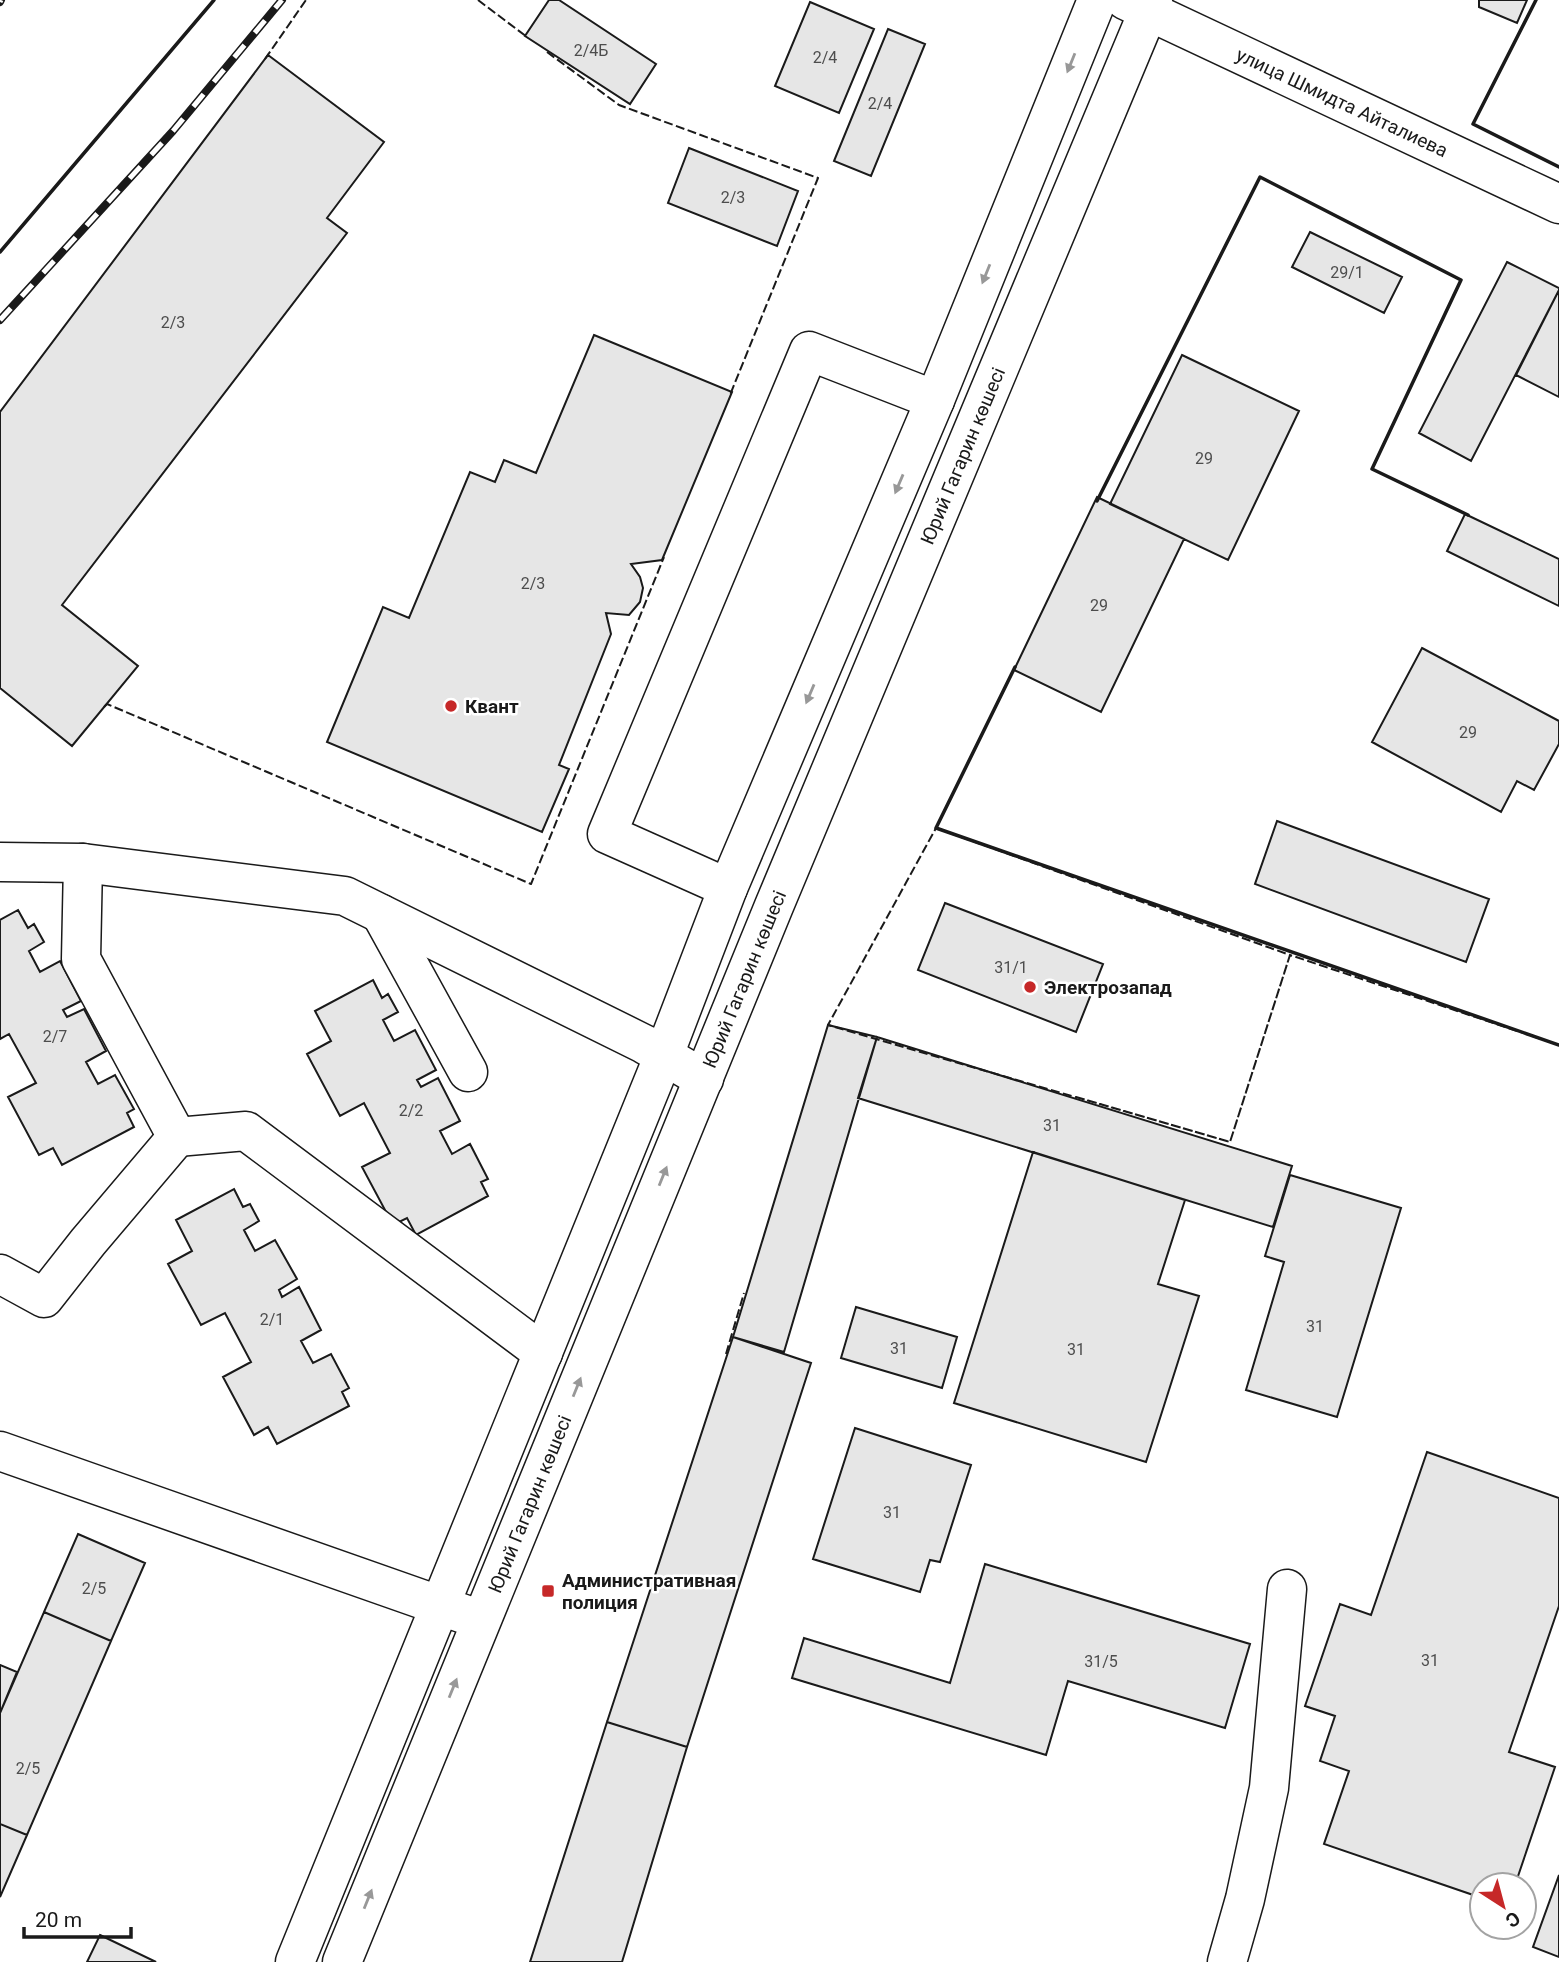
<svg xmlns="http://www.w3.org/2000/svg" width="1559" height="1962" viewBox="0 0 1559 1962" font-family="Roboto,sans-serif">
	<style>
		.building { fill: #e6e6e6; stroke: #1a1a1a; stroke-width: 2 }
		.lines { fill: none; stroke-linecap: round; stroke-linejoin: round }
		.minor-casing { stroke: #1a1a1a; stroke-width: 41 }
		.major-casing { stroke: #1a1a1a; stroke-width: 41 }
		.minor { stroke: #fff; stroke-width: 38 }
		.major { stroke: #fff; stroke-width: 38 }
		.rail-casing { stroke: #1a1a1a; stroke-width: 8 }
		.rail { stroke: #fff; stroke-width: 5; stroke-dasharray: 16; stroke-linecap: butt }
		.fence { stroke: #1a1a1a; stroke-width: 2; stroke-dasharray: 9 3.5; stroke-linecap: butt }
		.wall { stroke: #1a1a1a; stroke-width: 3.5 }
		.oneway { fill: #989898 }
		.poi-dot { fill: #c62828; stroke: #fff; stroke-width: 2.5 }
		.labels { text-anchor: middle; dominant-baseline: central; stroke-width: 5; stroke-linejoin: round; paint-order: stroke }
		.number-label { font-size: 16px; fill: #4d4d4d }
		.street-label { font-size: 19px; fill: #1a1a1a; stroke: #fff }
		.poi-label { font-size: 19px; font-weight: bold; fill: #1a1a1a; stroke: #fff; text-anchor: start }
	</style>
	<rect width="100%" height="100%" fill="#fff"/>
	<!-- building -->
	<path class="building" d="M549 0H559L656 64 630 104 525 36Z
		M1479 0H1527L1517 23 1479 7Z
		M810 2 874 29 839 113 775 86Z
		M888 29 925 44 871 176 834 161Z
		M268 55 384 142 327 218 347 233 62 605 138 666 72 746 0 688V412Z
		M689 148 798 191 777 246 668 203Z
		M1310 232 1402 277 1384 313 1292 267Z
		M1507 262 1559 288V290L1471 461 1419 433Z
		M1559 290V397L1516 375Z
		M594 335 732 392 662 560 631 564 640 577 643 588 640 602 629 615 606 613 611 634 559 765 569 769 542 832 327 742 383 607 409 618 470 472 495 482 504 460 536 473Z
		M1182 355 1299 411 1228 560 1110 504Z
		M1097 497 1184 539 1101 712 1014 670Z
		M1465 514 1559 559V606L1447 551Z
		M1422 648 1559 721V744L1534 790 1517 781 1501 812 1372 742Z
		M1277 821 1489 899 1466 962 1255 884Z
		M945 903 1103 964 1076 1032 918 970Z
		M18 910 28 928 34 924 44 942 29 951 40 972 60 961 81 1001 63 1010 67 1017 84 1009 106 1051 86 1062 98 1084 115 1075 134 1109 127 1113 134 1127 62 1165 53 1148 39 1155 8 1097 36 1083 9 1034 0 1039V920Z
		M373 980 382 998 388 994 398 1012 383 1020 394 1041 415 1030 436 1070 417 1080 421 1087 438 1078 460 1121 440 1131 452 1154 470 1144 488 1179 481 1182 488 1196 416 1235 407 1218 393 1225 362 1167 390 1153 364 1103 340 1116 307 1054 331 1041 315 1011Z
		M828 1025 877 1037 784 1352 733 1337Z
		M877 1037 1292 1166 1273 1227 858 1098Z
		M1033 1152 1185 1200 1158 1284 1199 1296 1146 1462 954 1403Z
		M1290 1175 1401 1208 1337 1417 1246 1390 1284 1262 1265 1256Z
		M234 1189 243 1207 250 1204 259 1221 244 1230 255 1251 275 1240 297 1279 279 1290 282 1297 299 1287 321 1330 301 1341 313 1363 331 1354 349 1388 342 1392 349 1406 277 1444 268 1427 254 1435 223 1377 251 1362 225 1313 201 1325 168 1264 192 1251 176 1220Z
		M856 1307 957 1337 942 1388 841 1358Z
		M733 1337 811 1363 687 1747 607 1722Z
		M855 1428 971 1465 940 1562 930 1560 920 1592 813 1559Z
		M1427 1452 1559 1498V1606L1509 1752 1555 1767 1515 1885H1482V1898L1324 1844 1349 1771 1320 1761 1335 1716 1305 1706 1340 1604 1371 1615Z
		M78 1534 145 1563 111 1641 44 1612Z
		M985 1564 1250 1644 1225 1728 1068 1681 1046 1755 792 1678 804 1638 950 1683Z
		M44 1612 111 1641 27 1835 0 1824V1713Z
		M0 1665 17 1672 0 1713Z
		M607 1722 687 1747 622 1962H530Z
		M0 1824 27 1835 0 1897Z
		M1559 1875V1957L1533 1947Z
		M100 1935 156 1962H87Z"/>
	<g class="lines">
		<!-- minor casing -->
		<g class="minor-casing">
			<g id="minor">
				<path id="s1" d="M1125 0 1559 204"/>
				<path d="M0 862 83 863 345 896 644 1044 704 1079"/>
				<path d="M83 863 81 959 177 1137 246 1131 543 1353"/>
				<path d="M728 888 607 834 809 351 935 400"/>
				<path d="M381 914 468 1072"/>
				<path d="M0 1274 44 1298 88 1242 177 1137"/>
				<path d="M0 1451 481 1620"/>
				<path d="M1227 1962 1245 1899 1269 1788 1287 1589"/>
			</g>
		</g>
		<!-- major casing -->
		<g class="major-casing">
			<g id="major">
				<path d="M295 1962 664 1055 728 888 935 400 1097 0"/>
				<path id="s2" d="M342 1962 774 906 1153 0"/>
			</g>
		</g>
		<!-- minor -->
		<use href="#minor" class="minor"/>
		<!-- major -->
		<use href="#major" class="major"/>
		<!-- rail casing -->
		<g class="rail-casing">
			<path id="rail" d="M0 2 1 0
				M0 320 173 131 282 0"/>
		</g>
		<!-- rail -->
		<use href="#rail" class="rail"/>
		<!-- fence -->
		<path class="fence" d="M478 0 527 37
			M547 52 619 105 818 178 730 395
			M265 59 306 0
			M104 707 107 704 531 884 664 557
			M936 828 1290 955 1230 1142 828 1025Z
			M1076 1097 1230 1142 1290 955 1559 1045
			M726 1354 744 1293"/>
		<!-- wall -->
		<path class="wall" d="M1536 0 1473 124 1559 167
			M0 252 214 0
			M1097 501 1260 177 1461 280 1372 469 1468 515
			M1015 667 936 828 1559 1045"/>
	</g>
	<!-- one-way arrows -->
	<defs><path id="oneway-solid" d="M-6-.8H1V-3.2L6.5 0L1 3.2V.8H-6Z" transform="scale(1.75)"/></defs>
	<g class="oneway">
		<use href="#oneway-solid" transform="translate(1071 63) rotate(112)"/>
		<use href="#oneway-solid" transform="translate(986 274) rotate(112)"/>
		<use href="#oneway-solid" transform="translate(899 484) rotate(113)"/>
		<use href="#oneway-solid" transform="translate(810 694) rotate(113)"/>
		<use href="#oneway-solid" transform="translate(663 1176) rotate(-68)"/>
		<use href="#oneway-solid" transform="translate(577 1387) rotate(-68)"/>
		<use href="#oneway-solid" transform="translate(453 1688) rotate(-68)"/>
		<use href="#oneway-solid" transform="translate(368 1899) rotate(-68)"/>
	</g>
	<!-- markers -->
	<g class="poi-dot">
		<circle cx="451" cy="706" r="7"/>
		<circle cx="1030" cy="987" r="7"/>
		<rect x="541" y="1584" width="14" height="14" rx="3.5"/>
	</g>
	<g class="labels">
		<!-- number labels -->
		<g class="number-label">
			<text x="591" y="50">2/4Б</text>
			<text x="825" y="57">2/4</text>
			<text x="880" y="103">2/4</text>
			<text x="733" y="197">2/3</text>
			<text x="1347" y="272">29/1</text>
			<text x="173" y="322">2/3</text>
			<text x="1204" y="458">29</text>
			<text x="533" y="583">2/3</text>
			<text x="1099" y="605">29</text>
			<text x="1468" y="732">29</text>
			<text x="1011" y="967">31/1</text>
			<text x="55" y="1036">2/7</text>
			<text x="411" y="1110">2/2</text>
			<text x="1052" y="1125">31</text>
			<text x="272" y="1319">2/1</text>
			<text x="1315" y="1326">31</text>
			<text x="899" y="1348">31</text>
			<text x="1076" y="1349">31</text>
			<text x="892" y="1512">31</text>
			<text x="94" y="1588">2/5</text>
			<text x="1430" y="1660">31</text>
			<text x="1101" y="1661">31/5</text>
			<text x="28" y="1768">2/5</text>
		</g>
		<!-- street labels -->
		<g class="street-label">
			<text stroke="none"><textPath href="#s1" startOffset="240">улица Шмидта Айталиева</textPath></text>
			<text stroke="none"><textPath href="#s2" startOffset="1629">Юрий Гагарин көшесі</textPath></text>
			<text stroke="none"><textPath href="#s2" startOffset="1062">Юрий Гагарин көшесі</textPath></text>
			<text stroke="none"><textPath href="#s2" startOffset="495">Юрий Гагарин көшесі</textPath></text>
		</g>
		<!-- poi labels -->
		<g class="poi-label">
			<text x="465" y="706">Квант</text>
			<text x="1044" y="987">Электрозапад</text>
			<text x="562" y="1580">Административная<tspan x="562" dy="22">полиция</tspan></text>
		</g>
	</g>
	<!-- north arrow -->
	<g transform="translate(1503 1906) rotate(144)"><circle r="33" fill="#ffffff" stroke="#a3a3a3" stroke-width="2"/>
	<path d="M0-5L12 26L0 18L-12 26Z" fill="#c62828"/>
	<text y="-10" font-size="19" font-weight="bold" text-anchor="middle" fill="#1a1a1a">С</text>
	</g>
	<!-- scale -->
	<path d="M24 1927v10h107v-10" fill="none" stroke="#1a1a1a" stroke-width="3.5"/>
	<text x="35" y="1927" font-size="21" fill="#1a1a1a" stroke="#ffffff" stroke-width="5" paint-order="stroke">20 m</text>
</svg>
